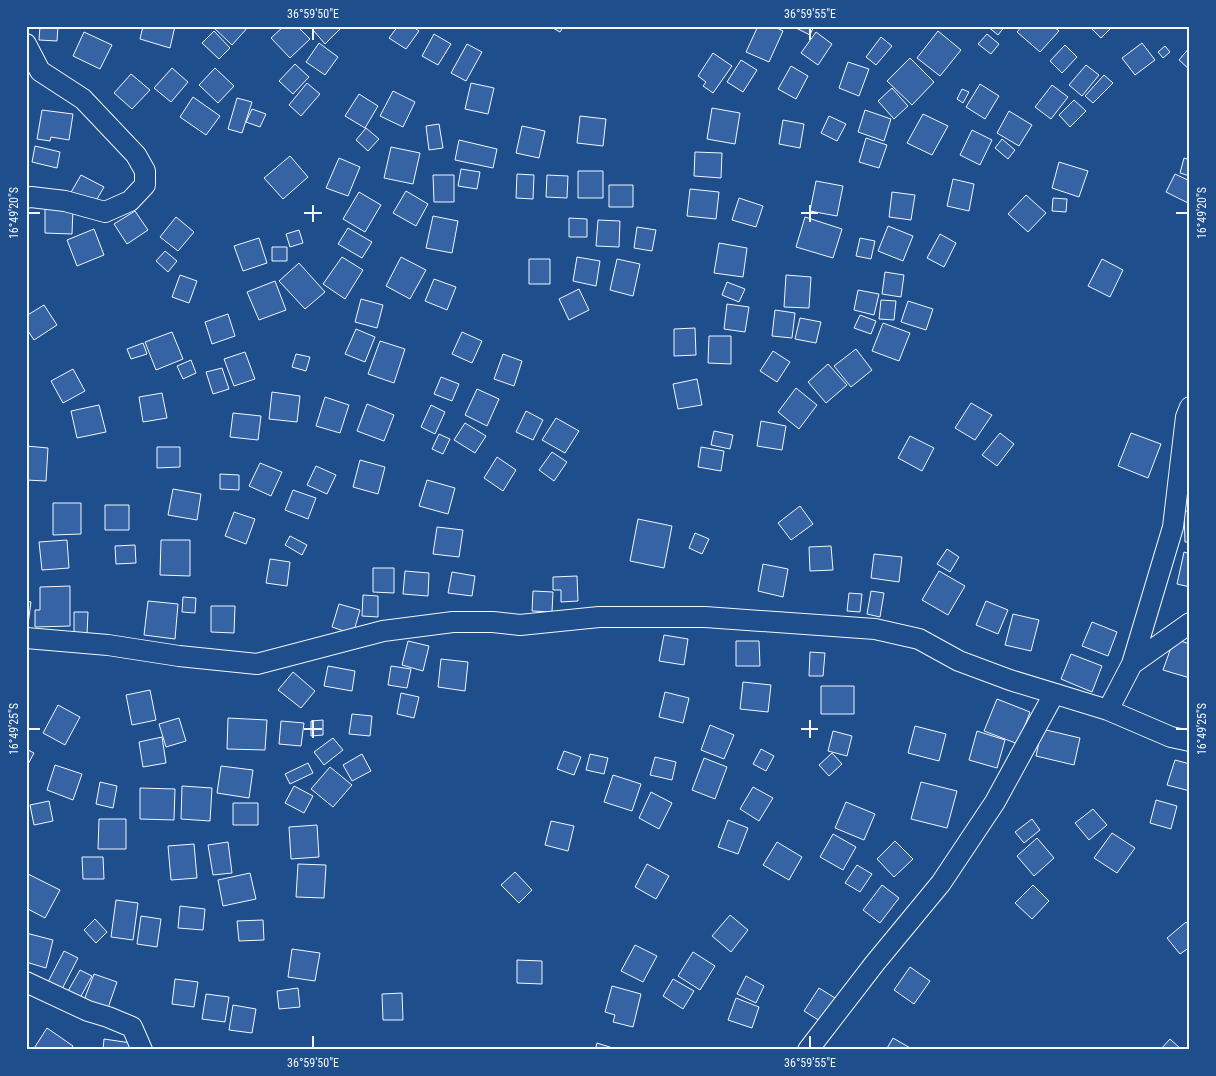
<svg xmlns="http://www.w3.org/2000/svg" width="1216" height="1076" viewBox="0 0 1216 1076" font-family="'Roboto Condensed',sans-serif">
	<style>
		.building { fill: #3563a3; stroke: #f2f6ff }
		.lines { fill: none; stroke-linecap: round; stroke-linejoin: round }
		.street-casing { stroke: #f2f6ff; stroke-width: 22 }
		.street { stroke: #1f4e8c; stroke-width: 20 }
		.ticks { fill: none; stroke: #f2f6ff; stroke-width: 2 }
		.neatline { fill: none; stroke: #f2f6ff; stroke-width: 2 }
		.ticks-label { font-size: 12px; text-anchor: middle; fill: #f2f6ff }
	</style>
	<rect width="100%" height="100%" fill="#1f4e8c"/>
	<!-- building -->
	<path class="building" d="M40 26H58L57 41 39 40Z
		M143 26H175L170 48 140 39Z
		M212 26H249L232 45Z
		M284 26H297L310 39 290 58 271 38Z
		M317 26H339L341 28 325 44 313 30Z
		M398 26H412L419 31 406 49 389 38Z
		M549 26H564L560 32Z
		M758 26H773L783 31 769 62 746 52Z
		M792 26H814L810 35Z
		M987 26H1005L998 35Z
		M1022 26H1053L1059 31 1040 52 1017 32Z
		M1089 26H1113L1101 38Z
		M214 31 230 48 219 59 202 43Z
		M938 31 961 50 940 76 917 58Z
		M84 32 112 45 100 69 73 56Z
		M816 32 832 44 818 65 801 53Z
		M434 34 451 44 438 65 422 56Z
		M987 34 999 44 991 54 978 44Z
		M881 37 892 46 876 65 866 57Z
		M319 43 338 57 325 75 306 62Z
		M1142 43 1155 60 1135 75 1122 58Z
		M467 44 482 52 466 81 451 73Z
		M1065 45 1077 57 1062 73 1050 61Z
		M1165 46 1170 52 1163 58 1158 52Z
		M1190 47V70L1179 60Z
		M713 53 732 66 713 93 703 86 706 82 698 76Z
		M910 58 934 82 912 105 887 81Z
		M741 60 757 70 743 92 727 82Z
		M848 62 869 69 859 96 839 88Z
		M295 64 309 77 293 94 279 81Z
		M1086 65 1099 75 1082 96 1069 85Z
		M791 66 808 76 796 99 778 89Z
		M172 68 188 82 171 102 154 88Z
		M215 68 234 86 218 103 199 85Z
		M131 74 150 90 132 109 114 93Z
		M1104 75 1113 83 1093 103 1085 96Z
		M307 83 320 94 301 116 289 105Z
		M471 83 494 88 488 114 465 109Z
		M980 84 999 96 985 119 966 107Z
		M1052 85 1068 97 1051 119 1035 107Z
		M892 88 908 106 894 119 878 101Z
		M962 89 969 92 963 103 957 99Z
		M393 91 415 102 403 127 380 116Z
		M359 94 378 106 365 128 345 116Z
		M193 97 220 116 206 135 180 117Z
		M237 98 252 102 242 133 228 129Z
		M1074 100 1086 111 1070 127 1059 115Z
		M712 108 740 113 735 144 707 139Z
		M252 109 266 114 260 127 246 122Z
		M42 110 73 114 69 140 51 137 50 141 37 139Z
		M865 110 891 119 884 141 858 132Z
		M1009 111 1032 125 1019 146 997 133Z
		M923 114 948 126 932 155 907 143Z
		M580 116 606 119 603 146 577 143Z
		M829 116 846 124 837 141 821 133Z
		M783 120 804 124 800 148 779 144Z
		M439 124 443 148 429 150 426 126Z
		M522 126 545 131 539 158 516 153Z
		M366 128 379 139 368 151 356 140Z
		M972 130 992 140 980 165 960 155Z
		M866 138 887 145 879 168 859 162Z
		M1002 139 1015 150 1008 159 995 148Z
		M459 140 497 149 493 168 455 160Z
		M35 146 60 152 57 168 32 162Z
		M391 147 420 153 413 184 384 178Z
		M695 152 722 153 721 178 694 176Z
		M290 156 308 177 283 199 264 178Z
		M339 158 360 167 348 196 326 188Z
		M1184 158 1190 160V176L1180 173Z
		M1059 162 1088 171 1079 197 1052 188Z
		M461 169 480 172 477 189 458 186Z
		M578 171H603V198H578Z
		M517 174 534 175 533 199 516 198Z
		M1175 174 1190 181V204L1166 192Z
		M81 175 104 187 93 206 70 194Z
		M433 175H454V202H434Z
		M547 175 568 176 567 198 546 197Z
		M953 179 974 184 969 211 947 206Z
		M816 181 843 186 837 216 810 211Z
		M609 185H633V207H609Z
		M690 189 719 192 716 219 687 216Z
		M406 191 428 204 416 226 393 213Z
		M359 192 381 205 365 232 343 219Z
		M892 192 915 195 911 220 889 217Z
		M1026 195 1046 213 1028 232 1008 214Z
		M739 198 763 206 756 227 732 220Z
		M1053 198 1067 199 1066 212 1052 211Z
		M45 209H73L72 234 45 233Z
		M135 211 148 230 127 244 114 224Z
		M433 216 458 221 452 253 426 248Z
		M176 217 194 232 178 251 160 237Z
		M805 217 842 229 833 258 796 247Z
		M569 218 587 219V237H569Z
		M598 220 620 221 619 247 596 246Z
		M888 226 913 236 903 261 878 251Z
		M637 227 656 230 652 251 634 248Z
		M348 228 372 242 362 258 338 244Z
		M94 229 104 255 77 266 67 240Z
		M299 230 303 243 290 247 286 234Z
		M940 234 956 243 944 267 927 258Z
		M259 238 267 263 243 271 234 246Z
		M860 238 875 241 871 259 856 256Z
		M719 243 747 248 743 277 714 273Z
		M272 247H287V261H272Z
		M165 251 177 261 168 272 156 261Z
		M342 257 363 270 345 299 323 284Z
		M401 257 426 270 410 299 386 286Z
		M577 257 600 261 596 286 573 281Z
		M529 259H550V284H529Z
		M617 259 640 264 633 296 610 290Z
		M1102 259 1123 270 1110 297 1088 286Z
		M299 263 325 292 305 309 279 281Z
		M885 272 904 275 901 297 882 294Z
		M180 275 197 281 189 303 172 297Z
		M786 275 811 277 809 308 784 307Z
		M434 279 456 287 447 310 425 301Z
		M275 281 286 310 259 320 247 292Z
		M727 282 745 289 739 302 722 295Z
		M579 289 589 310 569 320 559 299Z
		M858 290 879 294 874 315 854 310Z
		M361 299 383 305 377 328 355 322Z
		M881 300 896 301 894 320 879 319Z
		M908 301 933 309 926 330 901 322Z
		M727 304 749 307 745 332 724 329Z
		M44 305 57 325 34 340 26 328V316Z
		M775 310 795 313 792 338 772 336Z
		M228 314 235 336 212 344 205 322Z
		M860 315 876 321 871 334 854 328Z
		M800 318 821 322 816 343 795 339Z
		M883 323 910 333 899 361 872 351Z
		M695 328 696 355 674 356V329Z
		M356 329 375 337 365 362 345 354Z
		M172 332 183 359 156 370 145 342Z
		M462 332 482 341 472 363 452 354Z
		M709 336H731V364L708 363Z
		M380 341 405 349 394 383 368 374Z
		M143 343 147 354 131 359 127 349Z
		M856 349 872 370 851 387 834 366Z
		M773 351 790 362 777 382 760 371Z
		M245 352 255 379 234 386 224 359Z
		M296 354 310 357 306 371 292 367Z
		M503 354 522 361 514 386 494 379Z
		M191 360 196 373 183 379 177 366Z
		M828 364 847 385 826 403 808 382Z
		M222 368 229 389 213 394 206 372Z
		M73 369 85 391 63 403 51 381Z
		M441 377 459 384 452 401 434 394Z
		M697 379 702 405 678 409 673 384Z
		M796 388 817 405 799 429 778 412Z
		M477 389 499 399 487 426 465 415Z
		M272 392 300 396 297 422 269 419Z
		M162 393 167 418 143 422 139 397Z
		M325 397 349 405 340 433 316 426Z
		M971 403 992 415 975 440 955 428Z
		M367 404 394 415 384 441 357 431Z
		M99 405 106 432 77 438 71 411Z
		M431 405 445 412 435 434 421 427Z
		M526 411 543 420 533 440 516 432Z
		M233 413 261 416 258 440 230 437Z
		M556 418 579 431 565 453 542 440Z
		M761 421 786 426 782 450 757 446Z
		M465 423 486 436 475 453 454 440Z
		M714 431 733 435 730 449 711 445Z
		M1000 433 1014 444 997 466 982 455Z
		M1131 433 1161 444 1148 478 1118 466Z
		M439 434 450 439 443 454 432 449Z
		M910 436 934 448 922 471 898 458Z
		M26 446 48 448 46 481 26 480Z
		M157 447H180V467L157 468Z
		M701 447 724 451 721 471 698 467Z
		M552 452 567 462 554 481 539 470Z
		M497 457 516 470 503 491 484 478Z
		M360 460 385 467 378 494 353 487Z
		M260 463 282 472 271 496 249 486Z
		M316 466 336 475 327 494 307 485Z
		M220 474 239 475V490L220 489Z
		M427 480 455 488 448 514 419 506Z
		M173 489 201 494 197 520 168 515Z
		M293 490 316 498 308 519 285 510Z
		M53 503H81V534L53 535Z
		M105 505H129V530H105Z
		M800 506 813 524 791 540 778 523Z
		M1184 511H1190V542H1185Z
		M234 512 255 519 246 544 225 536Z
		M638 519 672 526 664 568 630 561Z
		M437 527 463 530 459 557 433 554Z
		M695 533 709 539 702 554 689 548Z
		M290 536 307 545 302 555 285 545Z
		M67 540 69 568 42 570 39 542Z
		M161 540H190V576L160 575Z
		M135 545 136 563 116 564 115 546Z
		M831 546 833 570 810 571 809 547Z
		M947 549 959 557 950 572 937 564Z
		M1184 552 1190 554V587L1177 584Z
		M874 554 902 557 899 582 871 578Z
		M270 559 290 562 287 586 266 583Z
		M763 564 788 569 783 597 758 591Z
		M373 568H394V593L373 592Z
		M405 571 429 573 428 596 403 594Z
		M939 571 965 586 948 615 922 600Z
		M452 572 475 576 472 596 448 593Z
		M577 576 578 601 561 602V590H553V577Z
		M70 586V626L35 627V610H40V587Z
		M533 591 553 592 552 612 532 611Z
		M871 591 884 593 880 617 867 614Z
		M849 593 862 594 860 612 847 611Z
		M363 595 378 596V617L362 616Z
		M183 597 196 598 195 613 182 612Z
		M26 601 31 602 27 632H26Z
		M148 601 178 604 175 639 144 635Z
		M986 601 1008 610 998 634 976 625Z
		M339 604 360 610 353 634 332 627Z
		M211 606H235L234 633 211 632Z
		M74 612H88L87 635H74Z
		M1013 614 1039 620 1031 651 1005 645Z
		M1092 622 1117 632 1108 656 1082 646Z
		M664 635 688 639 684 665 659 661Z
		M1174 639 1190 644V678L1163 670Z
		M408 641 429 646 423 671 402 665Z
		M736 641H759L760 666H736Z
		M810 652 825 653 823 676H809Z
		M1071 654 1102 666 1092 692 1061 679Z
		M441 659 468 662 465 691 438 687Z
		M328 666 355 671 352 691 324 686Z
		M391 666 411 669 407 688 388 685Z
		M293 672 315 691 301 708 278 690Z
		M743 682 771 685 768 712 740 709Z
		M821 686H854V714H821Z
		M150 690 156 720 132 725 126 695Z
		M665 692 689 698 683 723 659 717Z
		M401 693 419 697 414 718 397 714Z
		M997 699 1030 712 1018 744 984 731Z
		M58 705 80 717 65 745 43 733Z
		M352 714 372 716 370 736 349 734Z
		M179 718 186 741 166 747 159 724Z
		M228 718 267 720 265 750 227 749Z
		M323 720V735L311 736V721Z
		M281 721 304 723 301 746 279 744Z
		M710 725 734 735 724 759 701 750Z
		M915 726 946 734 939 761 908 753Z
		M1042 729 1080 738 1074 765 1036 756Z
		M833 731 852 736 847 756 828 751Z
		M977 731 1005 740 997 768 969 760Z
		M162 737 166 763 143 767 139 742Z
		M333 738 343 750 324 765 314 752Z
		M26 749 34 753 26 768Z
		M761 749 774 756 766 771 753 764Z
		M564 751 581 757 574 775 557 769Z
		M832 753 842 764 829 776 819 765Z
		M362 754 371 771 352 781 343 765Z
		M590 754 608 758 604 774 586 770Z
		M655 757 676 762 672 780 650 775Z
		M704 758 727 767 715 799 692 790Z
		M1175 760 1190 764V791L1167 785Z
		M308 763 313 773 290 784 285 774Z
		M55 765 82 774 73 800 47 790Z
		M221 766 253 770 249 798 217 793Z
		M330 767 352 785 333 807 311 789Z
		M613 775 641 784 632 811 604 802Z
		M100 782 117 786 113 808 96 804Z
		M921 782 957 791 947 828 911 819Z
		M182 786 212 788 210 821 181 819Z
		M294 786 313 796 304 813 285 803Z
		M753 787 773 798 759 821 740 809Z
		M140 788 175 789 174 820 140 819Z
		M651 792 672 803 659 829 639 818Z
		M1156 800 1177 806 1171 829 1150 823Z
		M49 801 53 821 34 825 30 805Z
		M846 802 875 814 864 840 835 828Z
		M233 803H258V825H233Z
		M1093 809 1107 825 1089 840 1075 823Z
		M99 819H126V849H98Z
		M1032 819 1040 830 1024 843 1015 832Z
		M728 820 748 828 738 854 718 847Z
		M551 821 574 826 568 851 545 845Z
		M317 825 319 857 291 859 289 827Z
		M1112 833 1135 848 1117 873 1094 858Z
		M833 834 856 847 843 870 820 857Z
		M1037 838 1054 858 1034 876 1017 856Z
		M895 841 913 859 894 877 877 859Z
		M228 842 232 873 213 875 208 845Z
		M777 842 802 857 789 880 763 865Z
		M194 844 197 878 171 880 168 846Z
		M82 857H103L104 879H83Z
		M298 864 326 865 324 898 296 897Z
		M647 864 669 876 656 899 635 887Z
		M857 865 872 874 860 892 845 883Z
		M515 872 532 890 519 903 501 885Z
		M26 873 60 890 45 918 26 908Z
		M250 873 256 899 223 906 218 880Z
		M882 885 899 898 880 923 863 910Z
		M1033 885 1049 901 1032 919 1015 903Z
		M116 900 138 903 133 940 111 937Z
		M180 906 205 909 203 930 178 928Z
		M730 915 748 930 731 952 712 936Z
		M141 916 161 919 157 947 137 944Z
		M95 919 107 932 96 943 84 930Z
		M263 920 264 940 239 941 237 921Z
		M1186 922 1190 927V947L1180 954 1167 938Z
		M26 933 53 940 46 968 26 962Z
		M635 945 657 956 643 982 621 971Z
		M292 949 320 953 315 981 288 977Z
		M64 951 78 958 62 989 48 982Z
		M693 952 715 966 700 990 678 976Z
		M517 960 542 961V984L517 983Z
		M910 967 930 981 914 1004 894 990Z
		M80 970 92 976 80 998 68 991Z
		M94 974 117 982 108 1008 84 1000Z
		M746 976 764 986 756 1003 737 994Z
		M175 979 198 982 194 1007 172 1004Z
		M673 979 694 991 683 1009 663 996Z
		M612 986 641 994 633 1027 613 1022 615 1015 605 1012Z
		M298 988 300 1007 279 1009 277 991Z
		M819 988 835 998 820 1021 804 1011Z
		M402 993 403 1020H383L382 994Z
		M206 994 229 997 225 1022 202 1019Z
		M736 998 759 1007 752 1028 728 1020Z
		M233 1005 256 1009 252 1033 229 1030Z
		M47 1028 73 1046 71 1050H33Z
		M893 1038 912 1049 911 1050H886Z
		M104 1039 138 1044V1050H103Z
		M1170 1039 1182 1050H1160Z
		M597 1043 619 1050H595Z"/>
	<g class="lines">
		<!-- street casing -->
		<g class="street-casing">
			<path id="street" d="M26 44 40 71 83 99 136 155 145 171V185L130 201 105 212 65 201 31 197 26 198
				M26 638 108 645 179 656 257 664 383 631 453 622H493L520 625 599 617H705L875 629 919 639 959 661 1010 680 1108 710 1132 664 1190 623
				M1132 664 1173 527 1186 417 1190 407
				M1108 710 1171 737 1190 741
				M26 982 88 1011 108 1017 132 1027 142 1050
				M808 1050 875 963 941 883 995 802 1054 694"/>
		</g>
		<!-- street -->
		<use href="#street" class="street"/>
	</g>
	<!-- ticks -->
	<path class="ticks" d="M313 28V40M810 28V40M313 205V222M810 205V222M28 213H40M304 213H322M801 213H818M1176 213H1188M313 720V738M810 720V738M28 729H40M304 729H322M801 729H818M1176 729H1188M313 1036V1048M810 1036V1048"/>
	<!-- border -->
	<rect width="1216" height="1076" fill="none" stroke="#1f4e8c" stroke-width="55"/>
	<rect x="28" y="28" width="1160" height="1020" class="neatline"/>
	<g class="ticks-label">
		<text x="313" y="18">36°59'50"E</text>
		<text x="810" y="18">36°59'55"E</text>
		<text transform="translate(14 213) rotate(-90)" y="4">16°49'20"S</text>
		<text transform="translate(1202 213) rotate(-90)" y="4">16°49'20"S</text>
		<text transform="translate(14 729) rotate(-90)" y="4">16°49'25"S</text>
		<text transform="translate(1202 729) rotate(-90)" y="4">16°49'25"S</text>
		<text x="313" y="1067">36°59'50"E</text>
		<text x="810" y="1067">36°59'55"E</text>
	</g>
</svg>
